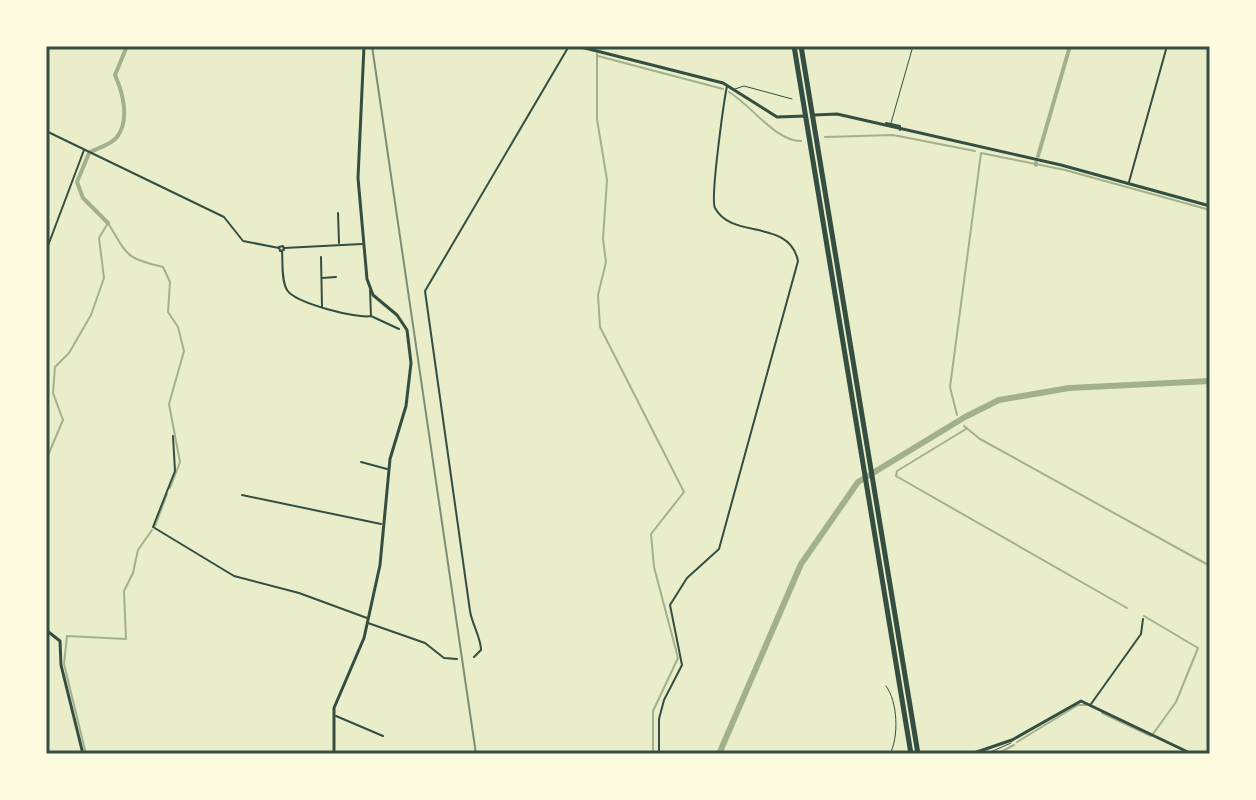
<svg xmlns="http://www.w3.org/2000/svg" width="1256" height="800" viewBox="0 0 1256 800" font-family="Figtree,sans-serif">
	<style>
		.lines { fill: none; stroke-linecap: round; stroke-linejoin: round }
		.stream { stroke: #a3b18a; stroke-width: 2 }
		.canal { stroke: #a3b18a; stroke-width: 4 }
		.river { stroke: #a3b18a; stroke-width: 6 }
		.path { stroke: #344e41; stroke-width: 1 }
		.service { stroke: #344e41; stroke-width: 1 }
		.minor { stroke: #344e41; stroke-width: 2 }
		.tertiary { stroke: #344e41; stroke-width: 3 }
		.secondary { stroke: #344e41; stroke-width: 3 }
		.motorway { stroke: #344e41; stroke-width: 5 }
		.rail { stroke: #7c8e77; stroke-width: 2 }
		.neatline { fill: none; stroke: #344e41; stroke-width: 3 }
	</style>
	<rect width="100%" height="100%" fill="#e9edc9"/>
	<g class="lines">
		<!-- stream -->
		<path class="stream" d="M597 54V119L607 180 603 239 606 262 598 295 600 327 684 492 651 534 654 567 678 658 653 711V754
			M598 56 723 89
			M729 92C751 105 775 141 801 141
			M825 137 893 135 975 151
			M957 415 950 387 981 153 1065 170 1210 210
			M964 426 980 439 1210 566
			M966 429 897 471 896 476 1127 608
			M46 460 63 420 53 393 55 367 69 353 91 315 104 278 99 238 108 223C128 256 125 258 163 267L170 282 168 312 178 327 184 351 169 404 180 462 170 488
			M155 526 167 494
			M1144 616 1198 648 1176 702 1153 734
			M1102 713 1151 736
			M1017 742 1078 705H1086
			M86 754 64 664 67 636 126 639 124 591 133 573 138 550 152 530
			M997 754 1014 745"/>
		<!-- canal -->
		<path class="canal" d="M1038 156 1070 46
			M1036 165V163
			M108 223 83 198 77 182 89 153C97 148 111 145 117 137 130 120 123 93 115 75L127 46"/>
		<!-- river -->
		<path class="river" d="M719 754 801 564 858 482 965 417 999 400 1069 388 1210 381"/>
		<!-- path -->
		<path class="path" d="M886 686C898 702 899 737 890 754"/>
		<!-- service -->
		<path class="service" d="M735 89 744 86 792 99
			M891 123 913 46
			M986 754 1011 743"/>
		<!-- minor -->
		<path class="minor" d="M886 123 900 126V130
			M46 131 224 217 243 241 279 248
			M1129 182 1167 46
			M338 213 339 243
			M283 246 284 250 280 251 279 247Z
			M284 248 362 244
			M46 251 84 150
			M282 251C283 263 281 280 287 290 295 303 357 319 371 316
			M321 257 322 307
			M322 278 336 277
			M370 290 371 316 399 329
			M173 436 175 471 153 527 234 576 299 593 367 618
			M361 462 387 469
			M242 495 381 524
			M368 623 425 643 444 658 457 659
			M474 657 481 650C481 638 472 624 470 611L425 291 569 46
			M1091 704 1141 634 1143 619
			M336 716 383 736
			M659 754V719L664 700 682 665 670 605 687 578 719 549 798 261C789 218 732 240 715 208 710 199 724 101 727 86"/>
		<!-- tertiary -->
		<path class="tertiary" d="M46 630 60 641 61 665 83 754
			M334 754V708L364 638 380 565 390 459 406 406 411 363 407 330 397 315 373 295 367 279 358 178 364 46
			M971 754 1012 740 1081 701 1192 754"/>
		<!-- secondary -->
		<path class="secondary" d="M467 46H473
			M577 46 723 83 777 117 806 116
			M814 115 837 114 1061 165 1210 206"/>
		<!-- motorway -->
		<path class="motorway" d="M794 46 911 754
			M801 46 918 754"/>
		<!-- rail -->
		<path class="rail" d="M372 46 476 754"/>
	</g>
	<!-- border -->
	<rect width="1256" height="800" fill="none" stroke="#fefae0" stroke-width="96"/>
	<rect x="48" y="48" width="1160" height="704" class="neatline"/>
</svg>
